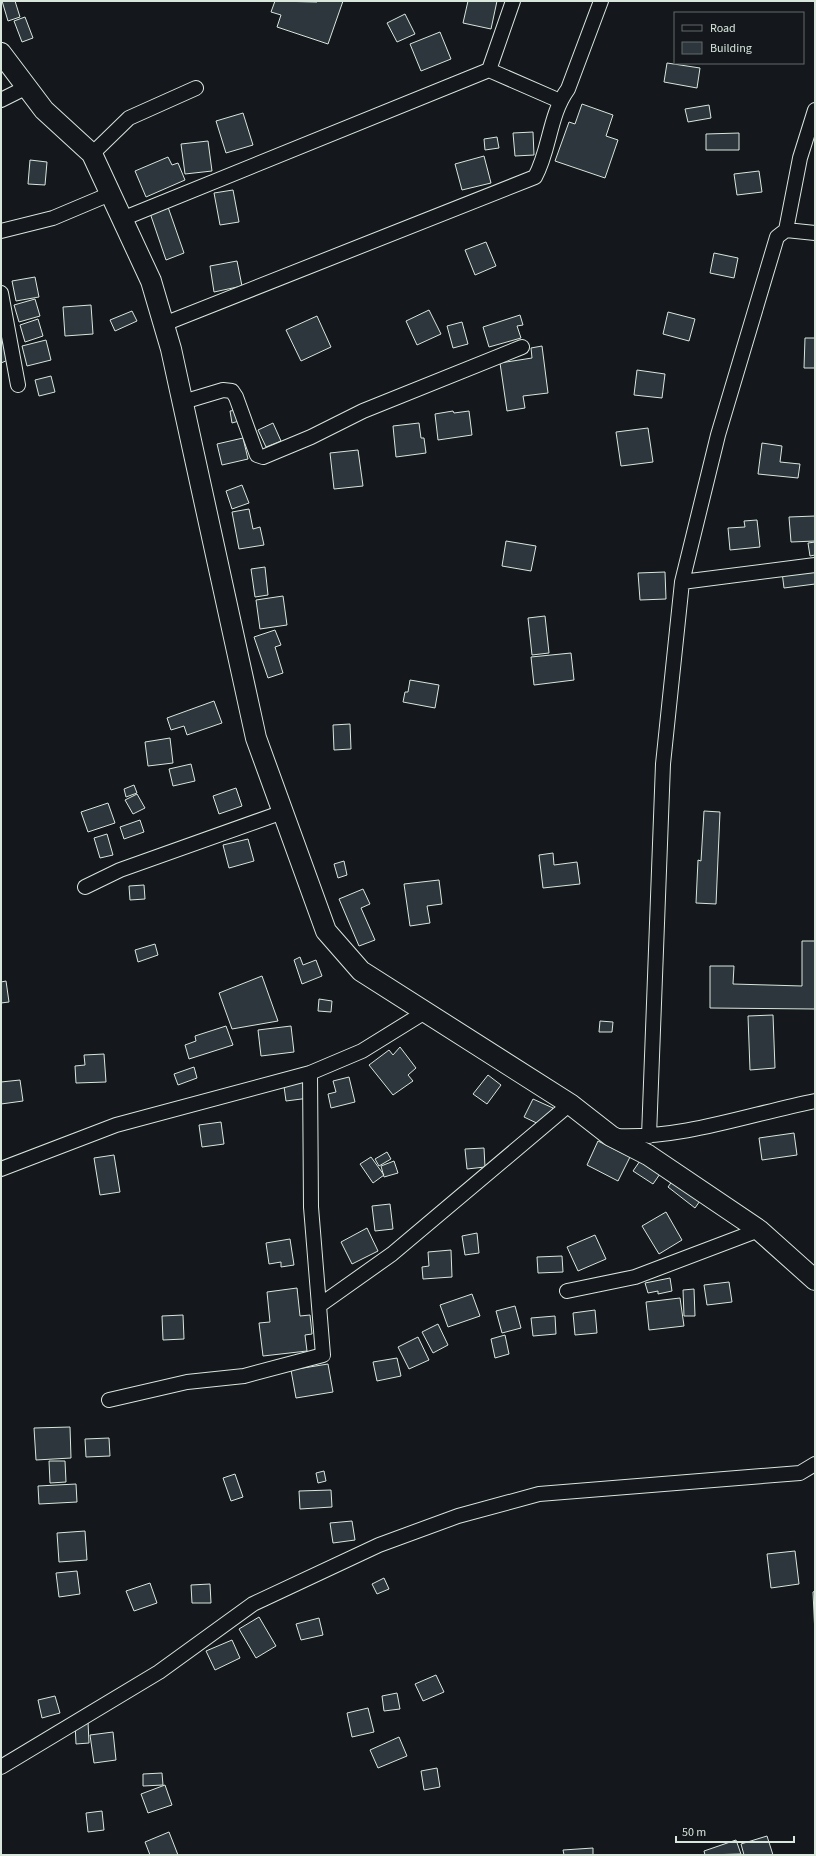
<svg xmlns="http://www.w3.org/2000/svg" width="816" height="1856" viewBox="0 0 816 1856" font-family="'Source Sans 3',sans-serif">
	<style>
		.building { fill: #2c363c; stroke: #d8e6dc }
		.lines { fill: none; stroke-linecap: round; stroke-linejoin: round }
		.street-casing { stroke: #d8e6dc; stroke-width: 16 }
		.secondary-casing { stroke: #d8e6dc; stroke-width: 22 }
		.street { stroke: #14181c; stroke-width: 14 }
		.secondary { stroke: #14181c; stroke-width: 20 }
	</style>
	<rect width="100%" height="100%" fill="#14181c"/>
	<!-- building -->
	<path class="building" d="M2 1H15L20 17 8 21Z
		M275 1 317 2V1H343L328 44 277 27 281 15 271 12Z
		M468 1H497L491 29 463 23Z
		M405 14 415 34 397 42 387 23Z
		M25 17 33 38 22 42 14 21Z
		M440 32 451 59 421 71 410 44Z
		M667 63 700 68 697 88 664 82Z
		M582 104 613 115 606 136 618 140 605 178 555 161 569 122 575 124Z
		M709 105 711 118 688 122 685 109Z
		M243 113 253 145 226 153 216 121Z
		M533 132 534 155 515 156 513 133Z
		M739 133V150H706V134Z
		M497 137 499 148 485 150 484 139Z
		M208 141 212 171 185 174 181 144Z
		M484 156 491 183 462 190 455 164Z
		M168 157 172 165 178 163 185 180 146 197 135 171Z
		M30 160 47 162 45 185 28 184Z
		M759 171 762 192 737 195 734 174Z
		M233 190 239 222 220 225 214 193Z
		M168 207 184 253 166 260 150 213Z
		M486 242 496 266 475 275 465 250Z
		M714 253 738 258 734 278 710 273Z
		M237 261 242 286 214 292 210 266Z
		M35 277 39 297 16 301 12 281Z
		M35 299 40 316 19 322 14 305Z
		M91 305 93 334 65 336 63 307Z
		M429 310 441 334 417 345 406 321Z
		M132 311 137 321 115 331 110 320Z
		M668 312 695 319 689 341 663 334Z
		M520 315 523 325 517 326 521 338 489 347 483 327Z
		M317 316 331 347 301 361 286 330Z
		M38 319 43 336 25 342 20 325Z
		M462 322 468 344 453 348 447 326Z
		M805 338H815V368H804Z
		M2 340 8 360 1 363V341Z
		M46 340 51 360 27 366 22 346Z
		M542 346 548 393 523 396 525 408 507 411 500 363 532 358 531 348Z
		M637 370 665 374 662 398 634 395Z
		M51 376 55 392 39 396 35 380Z
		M237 410 239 421 232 423 230 411Z
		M453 411 454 413 469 411 472 435 438 440 435 414Z
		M273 423 281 441 266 447 258 430Z
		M419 423 421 438H424L426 453 396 457 393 426Z
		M648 428 653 462 621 466 616 432Z
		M243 438 248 459 222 465 217 444Z
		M762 443 782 446 780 462 800 464 798 478 758 474Z
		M358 450 363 486 334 489 330 453Z
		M242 485 249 503 232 509 226 491Z
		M249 509 253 529 260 527 264 545 239 549 232 512Z
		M815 516V541L791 542 789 517Z
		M757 520 760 547 730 550 728 528 745 527 744 521Z
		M506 541 536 546 531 571 502 566Z
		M815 542V555L810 556 808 543Z
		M265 567 268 595 255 597 251 569Z
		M815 568V584L784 588 782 572Z
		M665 572 666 599 640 600 638 573Z
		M283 596 287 625 260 629 256 600Z
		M545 616 549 653 532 655 528 618Z
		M275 630 281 645 275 647 283 673 268 678 254 637Z
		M571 653 574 680 534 685 531 657Z
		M410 680 439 685 435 708 403 702 405 692H408Z
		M214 701 222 723 187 735 184 726 171 730 167 718Z
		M350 724 351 749 334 750 333 725Z
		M170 738 173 763 148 766 145 742Z
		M191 764 195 781 173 786 169 769Z
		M134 785 137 793 126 797 124 789Z
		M236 788 242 806 219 814 213 796Z
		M137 794 145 808 133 814 125 800Z
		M108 803 115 823 88 832 81 812Z
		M704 811 720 812 716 904 696 903 698 860 701 861Z
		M140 820 144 832 124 839 120 827Z
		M107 834 113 855 100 858 94 838Z
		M248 839 254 861 229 868 223 845Z
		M553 853 554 865 577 862 580 884 543 888 539 855Z
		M344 861 347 875 338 878 334 864Z
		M439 880 442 904 427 906 430 923 410 926 404 884Z
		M144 885 145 899 130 900 129 886Z
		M363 889 370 904 361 908 375 940 359 946 339 899Z
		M802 941H815V1009L710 1008V966H734L733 984 802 986Z
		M155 944 158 955 138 962 135 950Z
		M300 957 303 965 316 960 322 976 302 984 294 960Z
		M262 976 278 1021 232 1029 219 993Z
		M6 981 9 1002 1 1003V982Z
		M319 999 332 1001 331 1012 318 1011Z
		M773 1015 775 1068 750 1070 748 1016Z
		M600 1021 613 1022 612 1032H599Z
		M226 1026 233 1045 189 1059 185 1045 196 1041 195 1036Z
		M291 1026 294 1052 261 1056 258 1030Z
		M400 1047 416 1068 408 1075 413 1081 393 1095 369 1065 389 1050 393 1055Z
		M104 1054 106 1082 76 1083 75 1066 85 1065 84 1055Z
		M194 1067 197 1078 178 1085 174 1074Z
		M313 1075 317 1097 286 1101 283 1079Z
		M488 1075 501 1085 487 1104 473 1094Z
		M349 1077 355 1102 331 1108 328 1094 336 1092 333 1081Z
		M20 1080 23 1101 1 1104V1082Z
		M533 1099 553 1108 545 1127 524 1117Z
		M221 1122 224 1144 202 1147 199 1125Z
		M794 1133 797 1155 762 1160 759 1138Z
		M598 1141 630 1157 618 1181 587 1165Z
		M484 1148 485 1167 467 1169 465 1149Z
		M387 1152 391 1159 379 1166 375 1159Z
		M114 1155 120 1192 100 1195 94 1158Z
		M371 1157 384 1175 373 1183 360 1164Z
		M642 1158 662 1171 653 1184 633 1171Z
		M394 1161 398 1173 384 1177 381 1166Z
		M675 1177 702 1198 695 1208 668 1187Z
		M390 1204 393 1229 375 1231 372 1206Z
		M666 1212 682 1240 659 1254 642 1226Z
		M367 1228 378 1251 352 1264 341 1242Z
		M477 1233 479 1253 465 1255 462 1236Z
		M595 1235 606 1259 578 1271 567 1247Z
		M290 1239 294 1265 281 1267V1262L269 1264 266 1243Z
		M451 1250 452 1277 423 1279 422 1267 429 1266 428 1252Z
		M562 1256 563 1272 538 1273 537 1257Z
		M670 1278 672 1291 658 1294V1291L648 1293 645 1283Z
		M729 1282 732 1302 707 1305 704 1285Z
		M297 1288 300 1316 310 1315 312 1334 305 1335 307 1351 263 1356 259 1323 270 1322 267 1292Z
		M694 1289 695 1316H684L683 1290Z
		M472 1294 480 1316 448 1327 440 1305Z
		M680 1298 684 1326 649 1330 646 1302Z
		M515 1306 521 1328 502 1333 496 1311Z
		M595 1310 597 1333 575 1335 573 1313Z
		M183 1315 184 1339 163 1340 162 1316Z
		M555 1316 556 1334 533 1336 531 1318Z
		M438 1324 448 1345 433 1353 422 1332Z
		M505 1335 509 1354 495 1358 491 1339Z
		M418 1337 429 1360 409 1369 398 1347Z
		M397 1358 401 1376 377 1381 373 1362Z
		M328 1364 333 1392 296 1398 291 1370Z
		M70 1427 71 1458 36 1460 34 1428Z
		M109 1438 110 1456 86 1457 85 1439Z
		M49 1461H65L66 1482 50 1483Z
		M324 1471 326 1481 318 1483 316 1473Z
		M235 1474 243 1497 231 1501 223 1478Z
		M76 1484 77 1502 39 1504 38 1486Z
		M331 1490 332 1507 300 1509 299 1491Z
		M352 1521 355 1540 333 1543 330 1523Z
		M85 1531 87 1560 59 1562 57 1533Z
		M795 1551 799 1584 771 1588 767 1554Z
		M77 1571 80 1594 59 1597 56 1573Z
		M384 1578 389 1589 377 1594 372 1584Z
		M150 1583 157 1603 134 1611 126 1591Z
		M210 1584 211 1603H192L191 1585Z
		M815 1591V1635L813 1592Z
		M259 1617 276 1646 256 1658 239 1629Z
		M319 1618 323 1635 301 1640 296 1624Z
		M232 1640 240 1658 215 1670 206 1651Z
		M436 1675 444 1692 423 1701 415 1684Z
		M397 1693 400 1709 384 1711 382 1696Z
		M55 1696 60 1713 42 1718 38 1700Z
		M368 1708 374 1732 352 1737 347 1713Z
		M88 1722 89 1743 76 1744 75 1723Z
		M113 1732 116 1760 94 1763 90 1735Z
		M399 1737 407 1756 378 1768 370 1750Z
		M437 1768 440 1787 424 1790 421 1771Z
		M162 1773 163 1785 143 1786V1774Z
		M165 1785 172 1805 148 1813 141 1794Z
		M102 1811 104 1830 88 1832 86 1813Z
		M169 1832 178 1855H150L145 1842Z
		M767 1836 773 1855H744L741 1844Z
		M736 1840 741 1854 705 1855 704 1851Z
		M593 1848V1855H564L563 1850Z"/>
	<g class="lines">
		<!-- street casing -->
		<g class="street-casing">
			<path id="street" d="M489 70 513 1
				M1 100 27 87
				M92 154 129 118 196 88
				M122 219 489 70 560 101
				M786 230 815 233
				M1 231 53 218 110 194
				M1 293 18 385
				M164 324 535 177C550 150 549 115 568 89L601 1
				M183 402 223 390 232 391 236 397 257 455 263 457 311 437 363 411 522 347
				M682 582 815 565
				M85 887 120 870 283 812
				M615 1136C683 1139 750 1114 815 1101
				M649 1136 663 764 682 582 718 435 777 237 786 230 800 158 815 110
				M1 1169 116 1125 310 1073 362 1051 425 1012
				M567 1291 635 1277 759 1230
				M320 1305 392 1254 570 1104
				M109 1400 187 1382 244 1376 323 1355 311 1207 310 1073
				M1 1767 159 1672 253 1604 379 1545 458 1516 539 1494 800 1473 815 1464"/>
		</g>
		<!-- secondary casing -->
		<g class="secondary-casing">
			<path id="secondary" d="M1 53 44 110 92 154 151 281 171 349 256 738 326 931 361 971 570 1104 611 1136 648 1155 759 1230 815 1280"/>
		</g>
		<!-- street -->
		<use href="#street" class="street"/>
		<!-- secondary -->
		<use href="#secondary" class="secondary"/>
	</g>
	<!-- border -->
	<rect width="816" height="1856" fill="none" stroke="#d8e6dc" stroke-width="4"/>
	<!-- legend -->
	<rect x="674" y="12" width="130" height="52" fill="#14181c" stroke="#626a69"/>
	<rect x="682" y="25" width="20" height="6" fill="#14181c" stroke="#626a69"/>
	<text x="710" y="32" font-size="12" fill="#d8e6dc">Road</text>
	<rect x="682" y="42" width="20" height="12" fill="#2c363c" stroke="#626a69"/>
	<text x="710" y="52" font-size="12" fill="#d8e6dc">Building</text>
	<!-- scale -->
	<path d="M676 1836v6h118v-6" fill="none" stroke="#d8e6dc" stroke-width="2"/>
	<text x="682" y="1836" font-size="12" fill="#d8e6dc" stroke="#14181c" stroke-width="3" paint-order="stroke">50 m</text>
</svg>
